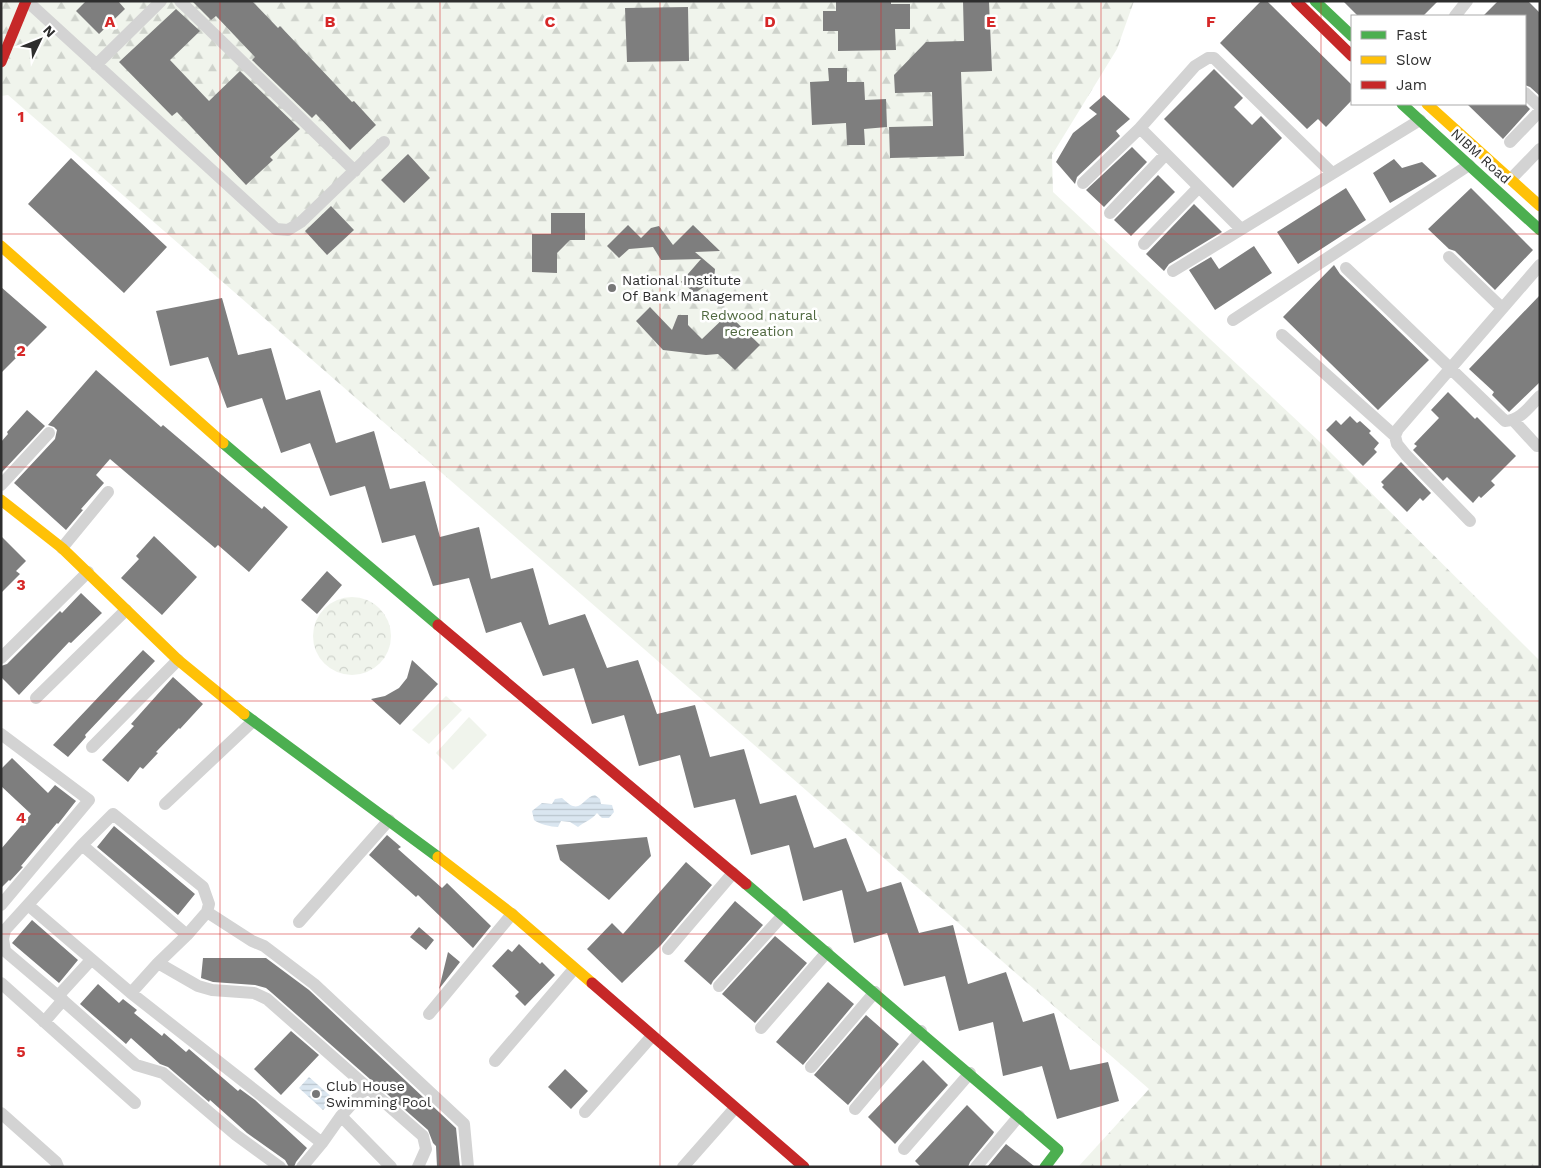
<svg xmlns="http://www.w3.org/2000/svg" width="1541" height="1168" viewBox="0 0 1541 1168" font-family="'Work Sans',sans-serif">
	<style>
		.forest { fill: url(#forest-firs) }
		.park { fill: url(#park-crowns) }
		.pitch { fill: #f0f4ec }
		.water { fill: url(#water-rules) }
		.building { fill: #7e7e7e }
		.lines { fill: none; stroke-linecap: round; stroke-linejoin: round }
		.street { stroke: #d3d3d3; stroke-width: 12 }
		.fast { stroke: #4caf50; stroke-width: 11 }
		.slow { stroke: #ffc107; stroke-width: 11 }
		.jam { stroke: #c62828; stroke-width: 11 }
		.grid { fill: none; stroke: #d62828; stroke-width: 1; stroke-opacity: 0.55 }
		.poi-dot { fill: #777; stroke: #fff; stroke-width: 2 }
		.labels { text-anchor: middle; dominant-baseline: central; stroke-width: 5; stroke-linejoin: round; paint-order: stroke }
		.street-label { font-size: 14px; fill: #2e2e2e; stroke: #fff }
		.poi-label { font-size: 14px; fill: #2e2e2e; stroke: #fff; text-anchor: start }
		.park-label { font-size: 14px; fill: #4e673e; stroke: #fff }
		.grid-label { font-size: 16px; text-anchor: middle; font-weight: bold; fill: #d62828; stroke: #fff; stroke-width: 5; stroke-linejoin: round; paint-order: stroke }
	</style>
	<defs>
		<pattern id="forest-firs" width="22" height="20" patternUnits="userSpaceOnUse" patternTransform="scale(1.25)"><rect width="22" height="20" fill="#f0f4ec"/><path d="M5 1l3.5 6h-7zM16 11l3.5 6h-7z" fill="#ced2cb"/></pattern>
		<pattern id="park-crowns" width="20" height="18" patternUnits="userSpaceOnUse" patternTransform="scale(1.25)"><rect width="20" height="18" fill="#f0f4ec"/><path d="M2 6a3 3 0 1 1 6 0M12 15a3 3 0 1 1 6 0" fill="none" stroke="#ced2cb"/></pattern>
		<pattern id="water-rules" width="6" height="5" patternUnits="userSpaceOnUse" patternTransform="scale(1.25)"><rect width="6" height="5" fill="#dae6f0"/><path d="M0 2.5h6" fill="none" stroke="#bbc6ce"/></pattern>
	</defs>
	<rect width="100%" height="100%" fill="#fff"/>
	<!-- forest -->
	<path class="forest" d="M1 1H1134L1117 49 1052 155 1053 192 1321 443 1540 661V1167H1078L1149 1089 8 95 1 96Z"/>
	<!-- park -->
	<path class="park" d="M313 636a39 39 0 1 1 78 0a39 39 0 1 1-78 0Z"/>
	<!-- pitch -->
	<path class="pitch" d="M446 696 462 710 429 744 412 730Z
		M469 717 487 735 453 770 436 753Z"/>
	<!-- water -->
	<path class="water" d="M595 795 600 799 601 804 612 805 614 812 609 818H602L597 813C593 819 584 822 578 827L570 822 561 821 558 827C551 827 539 824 534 820L532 811 542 803 552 804 555 799 562 798C566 801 569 805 573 806 582 809 586 796 595 795Z
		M309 1077 334 1099 323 1110 299 1088Z"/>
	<!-- building -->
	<path class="building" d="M86 1H118L125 9 99 34 76 11Z
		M192 1H252L278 28 280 26 352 102 354 101 376 125 350 150 316 114 312 118 252 60 255 57 216 16 211 20Z
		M836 1H891V4H910V29H895L896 50 838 51V31H823V11H836Z
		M963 1 989 2 992 71 961 72 964 156 890 158 889 127 933 126 932 92 895 93 894 75 926 42 964 41Z
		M1261 1H1267L1352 85V100L1326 127 1318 119 1307 129 1220 43Z
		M1343 1H1438L1423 16H1358Z
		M1498 1H1528L1540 13V96L1530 87 1525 85V16H1483Z
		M688 7 689 61 627 62 625 8Z
		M176 9 200 31 170 60 209 101 240 71 300 129 270 157 273 160 246 185 177 112 172 116 119 62Z
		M828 68H847V82H864L865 100 886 99 887 127 864 129 865 145H847L846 123 812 125 810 82 829 81Z
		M1214 69 1243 98 1234 107 1252 125 1261 116 1282 138 1233 188 1164 119Z
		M1104 95 1130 119 1116 131 1120 136 1077 177 1075 184 1056 162 1073 133 1097 114 1089 108Z
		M1467 104H1525L1530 109 1503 139Z
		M1132 147 1147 162 1104 207 1086 190Z
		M408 154 430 178 404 203 381 180Z
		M71 158 167 247 124 293 28 204Z
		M1394 159 1402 168 1422 162 1437 176 1390 203 1373 173Z
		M1158 175 1175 192 1131 236 1114 220Z
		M1346 188 1366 220 1298 264 1277 232Z
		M1471 188 1533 250 1495 290 1455 251 1449 249 1428 229Z
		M1194 204 1222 232 1169 264 1164 271 1146 254Z
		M331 206 354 230 327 255 305 231Z
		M551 213H585V240H570L557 253V273L532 272V234H551Z
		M628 225 641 238 651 228 659 226 673 245 693 225 720 251 695 252 715 269 714 280 695 293 681 282 701 259 661 260 653 247 629 249 619 258 607 246Z
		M1254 246 1272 273 1215 310 1189 270 1211 257 1219 269Z
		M1334 265 1340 274 1429 360 1378 410 1283 317Z
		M1 287 47 327 1 373Z
		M1540 295V382L1509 412 1492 395 1494 392 1469 369Z
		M222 298 238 355 271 348 286 400 320 390 336 443 374 431 390 489 425 481 440 537 479 527 491 579 533 568 549 625 585 614 607 668 638 660 657 714 695 705 710 757 744 749 760 804 796 795 814 848 846 838 867 892 901 882 919 933 953 925 968 984 1006 972 1023 1022 1054 1013 1070 1070 1108 1062 1119 1101 1057 1119 1042 1066 1003 1076 993 1022 959 1031 945 976 904 986 887 933 854 943 842 890 803 901 789 845 751 855 735 799 694 808 680 755 639 766 624 715 592 724 574 668 543 676 521 622 486 633 469 578 433 586 415 535 382 543 365 486 330 496 310 443 281 453 262 398 227 408 208 357 170 366 156 311Z
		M650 307 672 330 678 315H688V325L702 339 728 314 760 345 735 370 718 354 706 355 663 350 636 321Z
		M96 370 161 427 163 425 262 509 264 506 288 527 249 572 218 545 215 548 110 459 96 475 104 483 81 509 83 510 66 530 14 483 55 439 57 430 54 427 48 425Z
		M1448 392 1475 419 1477 417 1516 456 1491 481 1495 485 1481 498 1479 496 1473 503 1447 477 1443 481 1413 450 1417 446 1414 444 1439 418 1431 410Z
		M27 410 45 426 2 472 1 442 8 434 7 432Z
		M1350 416 1357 423 1360 421 1371 431 1369 433 1379 443 1374 449 1377 452 1363 466 1326 430 1336 420 1341 425Z
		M1401 462 1431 493 1423 501 1420 498 1407 512 1382 487 1384 485 1381 482Z
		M1 536 26 561 16 571 20 574 1 593Z
		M154 536 197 577 162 615 121 578 139 559 136 556Z
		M327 571 342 585 317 614 301 600Z
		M81 593 102 613 71 643 69 642 19 695 1 677V666L7 664 60 611 62 613Z
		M143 650 155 661 85 735 86 737 68 757 53 745Z
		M412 660 438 684 400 725 371 699 385 696 399 688 407 678Z
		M173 677 203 704 180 729 179 728 156 752 158 753 143 769 140 767 128 782 102 760 134 726 131 724Z
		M12 758 48 793 55 785 76 801 58 824 57 823 21 866 23 867 10 881 9 880 1 888V849L31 814 1 786V769Z
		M114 826 195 894 178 915 97 847Z
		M387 835 401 847 398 849 442 888 447 883 491 926 473 948 418 895 416 897 369 855Z
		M647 837 651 856 609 900 560 860 556 845Z
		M686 862 712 885 661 945 622 983 587 949 612 923 623 934Z
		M735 901 763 925 713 981 711 985 684 961Z
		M32 920 78 960 59 983 12 943Z
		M419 927 434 940 426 950 410 937Z
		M775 936 807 963 755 1023 722 994Z
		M519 944 540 964 542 962 555 975 525 1006 515 996 519 992 492 966 508 949 512 952Z
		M448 952 460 962 439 989Z
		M203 958H266L309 990 456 1128 460 1167H437L436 1146 433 1143 428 1130 272 993 266 988 255 985 213 982 201 978Z
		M828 982 854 1004 803 1065 776 1042Z
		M98 984 119 1003 123 999 137 1010 134 1013 162 1036 164 1033 186 1052 189 1049 238 1091 240 1089 255 1100 307 1148 296 1162 294 1167H289L285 1160 247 1133 210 1100 209 1102 168 1067 160 1064 131 1038 126 1044 80 1004Z
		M866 1015 899 1044 848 1105 814 1075Z
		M291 1031 319 1055 281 1095 254 1069Z
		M923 1060 948 1085 895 1144 868 1117Z
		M565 1069 588 1091 571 1109 548 1087Z
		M967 1105 994 1132 993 1134 970 1162 968 1167H921L915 1161Z
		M1006 1144 1034 1166V1167H987Z"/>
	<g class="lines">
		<!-- street -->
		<path class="street" d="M27 1 276 229 288 230 301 222 384 142
			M180 1 355 171
			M1455 16 1467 1
			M96 65 161 1
			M1525 93 1540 107
			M1140 128 1195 66 1208 58H1214L1332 173
			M1510 142 1540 111
			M1511 179 1540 149
			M1083 183 1140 128 1241 229
			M1110 213 1166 154
			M1144 244 1199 187
			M1449 257 1502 308
			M1346 268 1505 421C1521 420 1529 407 1540 396
			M1173 271 1420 120
			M1233 320 1469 165
			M1282 335 1395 436
			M1514 421 1537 446
			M1 485 49 433
			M1470 521 1406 455 1397 444 1395 436 1398 429 1540 265
			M62 548 108 492
			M1 658 88 572
			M36 698 126 610
			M1 734 89 800 1 905
			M92 747 178 660
			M165 804 253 721
			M82 845 187 935
			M28 905 131 993 322 1143
			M207 912 252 941 264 946 314 984 464 1124 468 1167
			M299 922 389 820
			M668 949 733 873
			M91 960 58 996 5 951 3 939 5 930 82 845 113 814 203 887 209 904 207 912 187 935 158 963 131 993
			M158 963 198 986 212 990 254 993 267 999 367 1087 341 1116 322 1143 302 1167
			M1 983 135 1103
			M719 986 783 915
			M58 996 136 1065 163 1073 236 1135 280 1167
			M429 1014 512 914
			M44 1022 63 1000
			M761 1028 827 952
			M495 1061 574 969
			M811 1067 875 992
			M367 1087 423 1136 426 1149 418 1167
			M855 1109 921 1031
			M585 1112 652 1036
			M1 1113 56 1162 58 1167
			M341 1116 391 1167
			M904 1149 970 1073
			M683 1167 735 1108
			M976 1167 1019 1116"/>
		<!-- fast -->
		<path class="fast" d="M1315 1 1352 36
			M1402 104 1540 230
			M223 443 438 625
			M244 714 438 857
			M746 884 1058 1150 1045 1167"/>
		<!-- slow -->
		<path class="slow" d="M1427 104 1540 206
			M1 246 223 443
			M1 500 62 548 178 660 244 714
			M438 857 512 914 592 983"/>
		<!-- jam -->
		<path class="jam" d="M1296 1 1352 56
			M1 62 26 1
			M438 625 746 884
			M592 983 804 1167"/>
	</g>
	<!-- grid -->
	<path class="grid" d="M220 1V1167M440 1V1167M660 1V1167M881 1V1167M1101 1V1167M1321 1V1167M1 234H1540M1 467H1540M1 701H1540M1 934H1540"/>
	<!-- markers -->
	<g class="poi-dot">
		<circle cx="612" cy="288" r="5"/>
		<circle cx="316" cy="1094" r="5"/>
	</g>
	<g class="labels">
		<!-- street labels -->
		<g class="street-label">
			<text transform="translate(1481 156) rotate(42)">NIBM Road</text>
		</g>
		<!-- poi labels -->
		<g class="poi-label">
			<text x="622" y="280">National Institute<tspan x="622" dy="16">Of Bank Management</tspan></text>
			<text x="326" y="1086">Club House<tspan x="326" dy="16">Swimming Pool</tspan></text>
		</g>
		<!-- park labels -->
		<g class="park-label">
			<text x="759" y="315">Redwood natural<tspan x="759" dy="16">recreation</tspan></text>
		</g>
	</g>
	<g class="grid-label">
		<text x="110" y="27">A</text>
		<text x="330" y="27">B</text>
		<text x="550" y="27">C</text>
		<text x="770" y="27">D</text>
		<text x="991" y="27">E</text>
		<text x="1211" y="27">F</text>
		<text x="21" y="122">1</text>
		<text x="21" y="356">2</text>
		<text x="21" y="590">3</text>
		<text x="21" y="823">4</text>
		<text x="21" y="1057">5</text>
	</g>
	<!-- border -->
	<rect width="1541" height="1168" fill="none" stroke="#2e2e2e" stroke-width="5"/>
	<!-- legend -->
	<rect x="1351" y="15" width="175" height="90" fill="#ffffff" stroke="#ababab"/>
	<rect x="1361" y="31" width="25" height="8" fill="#4caf50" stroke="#ababab"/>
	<text x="1396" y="40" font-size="15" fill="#2e2e2e">Fast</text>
	<rect x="1361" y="56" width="25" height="8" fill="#ffc107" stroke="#ababab"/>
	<text x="1396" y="65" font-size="15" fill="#2e2e2e">Slow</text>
	<rect x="1361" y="81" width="25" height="8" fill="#c62828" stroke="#ababab"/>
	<text x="1396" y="90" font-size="15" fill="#2e2e2e">Jam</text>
	<!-- north arrow -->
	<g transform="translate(40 40) rotate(47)" stroke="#ffffff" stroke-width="4" paint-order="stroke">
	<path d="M0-4L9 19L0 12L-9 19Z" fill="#2e2e2e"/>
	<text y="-8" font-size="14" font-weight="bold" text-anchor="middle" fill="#2e2e2e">N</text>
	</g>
</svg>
